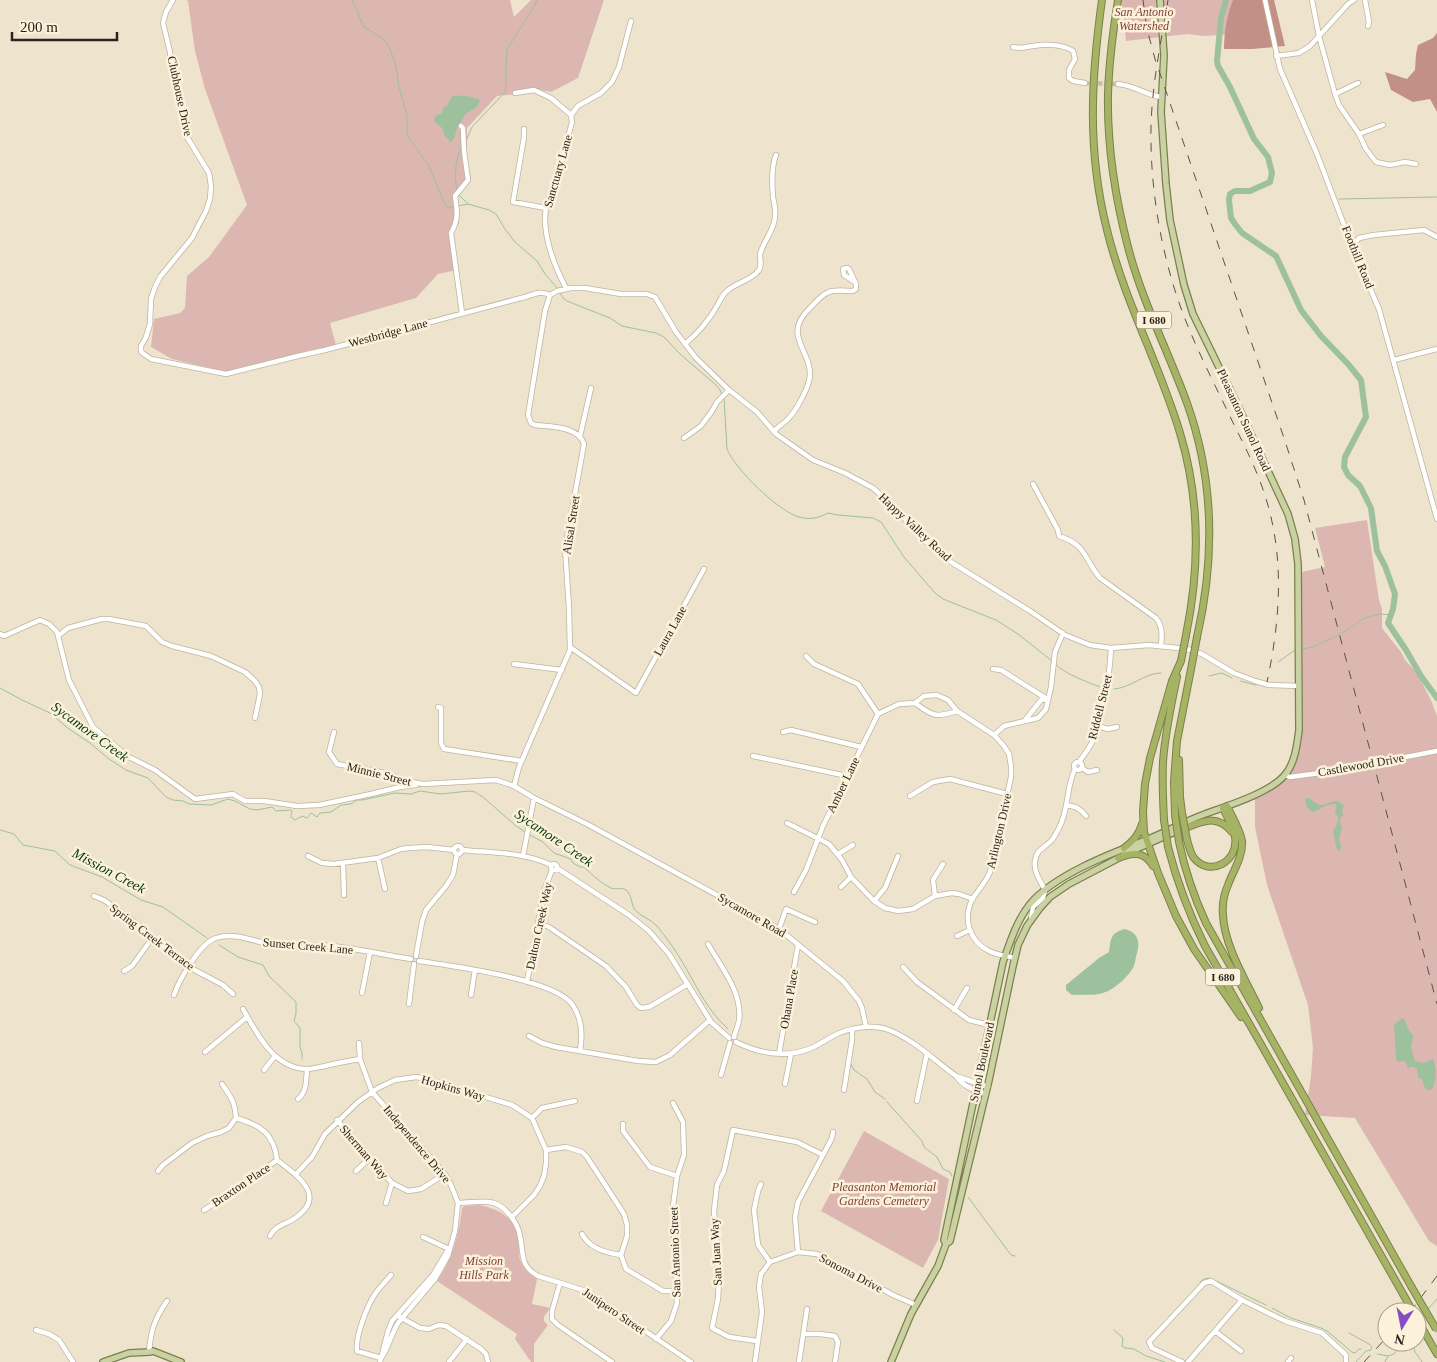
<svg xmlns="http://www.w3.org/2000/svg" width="1437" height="1362" viewBox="0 0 1437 1362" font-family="Georgia,serif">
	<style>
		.green { fill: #dcb7b1 }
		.forest { fill: #c39088 }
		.water { fill: #9dc09d }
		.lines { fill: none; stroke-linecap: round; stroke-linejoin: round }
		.stream { stroke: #9dc09d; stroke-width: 1 }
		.river { stroke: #9dc09d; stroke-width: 6 }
		.minor-tunnel { stroke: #c7beaa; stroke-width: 4.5; stroke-dasharray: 4.5 2; stroke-linecap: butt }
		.minor-casing { stroke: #beb49e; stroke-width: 6 }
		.major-casing { stroke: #7b814b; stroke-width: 8 }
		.highway-casing { stroke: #7b814b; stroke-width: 8 }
		.minor { stroke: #fff; stroke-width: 4.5 }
		.major { stroke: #cad1a2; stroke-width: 5.5 }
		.highway { stroke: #a7b364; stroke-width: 6 }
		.rail { stroke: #585347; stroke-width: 1; stroke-dasharray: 9 9; stroke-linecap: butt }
		.highway-bridge-casing { stroke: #7b814b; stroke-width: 8; stroke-linecap: butt }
		.highway-bridge { stroke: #a7b364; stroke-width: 6 }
		.labels { text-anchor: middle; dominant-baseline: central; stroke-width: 5; stroke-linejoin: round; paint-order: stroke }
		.shield { fill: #fcf1da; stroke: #686255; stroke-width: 1 }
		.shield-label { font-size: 11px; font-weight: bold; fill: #29251c }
		.park-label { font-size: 12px; font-style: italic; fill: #814037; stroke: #fcf1da }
		.street-label { font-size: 12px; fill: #29251c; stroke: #fcf1da }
		.water-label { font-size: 14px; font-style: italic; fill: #02390a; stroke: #fcf1da }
	</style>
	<rect width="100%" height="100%" fill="#eee4cd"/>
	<!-- green -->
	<path class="green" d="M186 0H510L514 17 531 0H604L578 78 551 92 532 88 517 94 497 96 467 128V160L471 180 458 197 459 223 453 234 457 270 438 274 416 298 330 323 336 345 320 349 310 350 231 372 222 371 172 359 151 347 154 319 180 313 185 308 187 276 209 257 247 205 205 89 195 51 188 1Z
		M1121 0H1242L1247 33 1204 36 1187 34 1126 41Z
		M1367 520 1379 600 1382 609V628L1401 652 1405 660 1417 673 1431 700 1437 716V1246L1429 1241 1355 1118 1305 1115 1311 1076 1313 1048 1308 1005 1267 885 1255 827V794L1278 780 1289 765 1294 750 1297 724V573L1325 567 1315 528Z
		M864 1131 949 1179 938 1240 923 1268 821 1211Z
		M479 1205C500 1209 517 1219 519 1242 519 1249 518 1256 521 1262 524 1270 530 1274 537 1279L532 1304 550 1308 544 1317V1321L548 1325 534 1344V1362H531L515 1339 517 1334 437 1281C452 1260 459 1234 462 1208L465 1206Z"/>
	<!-- forest -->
	<path class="forest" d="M1233 0H1274L1285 46 1252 49H1224C1224 32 1227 15 1233 0Z
		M1437 33V112L1430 99 1413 102 1391 90 1385 72 1407 79 1415 70 1416 54 1418 45 1433 38Z"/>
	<!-- water -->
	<path class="water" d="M452 96C459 95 475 96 480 100 479 107 472 111 466 113L457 128 454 139 451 142 445 136 442 128 434 121C434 116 438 114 442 113L443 108 447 106Z
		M1306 798H1309C1325 811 1321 803 1337 801L1344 805 1342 811 1343 815C1338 820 1340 822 1342 827L1339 839 1341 846 1340 851 1337 850 1333 831 1338 822V816L1335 813 1336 804C1327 803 1320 810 1312 812L1307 807 1305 801Z
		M1125 929C1140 933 1140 944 1136 957 1135 961 1135 964 1133 968 1127 977 1120 984 1110 990 1097 997 1086 994 1072 995L1066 990V985L1099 958 1109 952C1111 939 1110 933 1125 929Z
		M1403 1018C1408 1024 1407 1030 1413 1035L1411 1048 1415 1061 1423 1063 1433 1059C1437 1070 1437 1082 1431 1090L1426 1089 1423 1084V1080L1418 1077 1417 1069 1413 1066 1408 1068 1405 1061 1398 1062 1396 1059 1394 1025 1397 1022Z"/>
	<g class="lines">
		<!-- stream -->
		<path class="stream" d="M352 0 357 10 363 26 383 39 389 46 396 66 399 87 407 116V132L409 138 429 166 445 205 448 207H454
			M466 141 472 127 505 92 506 82V70L507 49 531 12 537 0
			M457 191C454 178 455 158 462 146
			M459 195 468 204
			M1339 199 1437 197
			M458 206 468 204 489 210 496 214 505 229 515 242 537 261 545 274 558 289
			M560 293 563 298 567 301 610 318 622 326 656 333 664 337 680 354 716 385 720 390 722 395
			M724 398 727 449C734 468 779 512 799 517 811 520 818 518 828 513L838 515 873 518 881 522 904 557 935 593 943 599 996 620 1018 634 1052 661
			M1302 649 1313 647 1341 634 1364 618 1380 614 1391 615
			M1278 662 1295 650
			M1055 664C1067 675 1085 681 1100 687
			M1209 676 1222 673 1232 678
			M1240 681 1256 685
			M0 688 22 700 50 713 69 729 90 743 109 759 126 770 148 778 166 797 173 800 183 801 189 804 211 805 228 799 235 801 250 809 257 810 272 807 276 811 291 810 292 812 291 815V817L295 820 302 816 307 818 311 813 317 817 320 813 331 812 341 805 351 804 357 800H362L395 793 411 794 420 791 441 794 469 791 475 792 483 797 515 825 525 832
			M1114 689C1131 688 1144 673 1161 673
			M0 830 14 834 23 845 55 851 70 865 102 877 141 900 163 907 207 938
			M528 834 543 842 554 853 571 859 573 863 580 867H584C592 875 601 883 611 888 616 890 621 887 626 890 632 895 631 904 635 910 641 917 651 919 657 926 666 937 676 951 683 963 697 987 707 1010 728 1029
			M219 945 238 957 263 965 269 976 296 1002V1014L294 1021 300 1028V1047L302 1053V1059
			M851 1064 854 1070 867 1079 875 1092 885 1099
			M887 1102 922 1141 924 1147 937 1157 943 1169 950 1172 952 1176
			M968 1197 1011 1255 1015 1256
			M1200 1282 1204 1279 1210 1278 1266 1305
			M1272 1308 1291 1318 1321 1328 1327 1331 1352 1352 1355 1353 1359 1349H1361
			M1428 1309 1437 1299
			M1114 1330 1123 1338 1122 1346 1125 1348 1134 1349 1146 1356 1165 1362
			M1349 1333 1369 1344 1372 1347 1371 1350 1366 1351 1356 1362
			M1413 1344 1415 1352 1422 1362
			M1377 1354 1388 1356
			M1385 1362 1388 1356 1394 1354 1403 1342"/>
		<!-- river -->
		<path class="river" d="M1226 0 1221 18 1217 61 1218 66 1230 87 1254 139 1268 157 1272 173 1270 182 1250 191H1235L1230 194 1229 200 1231 218 1235 224 1242 233 1276 256 1301 310 1321 336 1348 364 1361 380 1366 417 1345 457 1344 467 1348 475 1360 486 1371 508 1377 551 1385 566 1395 594 1393 609 1388 623 1406 650 1421 676 1437 698"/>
		<!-- minor-tunnel -->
		<path class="minor-tunnel" d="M1085 83 1118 84"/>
		<!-- minor casing -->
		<g class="minor-casing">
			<path id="minor" d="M173 0 166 12 163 23 170 52 171 65 187 137 209 173 211 186 210 199 206 211 192 238 160 277 155 287 151 299 150 324 146 337 141 346V352L151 359 226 374 298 356 325 350 525 297C535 294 540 290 550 295
				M1265 0 1280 69 1317 154 1352 246 1379 309 1437 519
				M1312 0 1319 36 1335 94 1339 105 1359 134 1366 149 1376 162 1390 165 1405 162 1416 164
				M1365 0 1369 22 1368 26
				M1013 47C1021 49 1026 47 1033 46 1045 44 1063 44 1073 51L1075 59 1069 70V78L1073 81 1085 83
				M1276 56 1299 53 1310 46 1348 4 1354 0
				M1118 84C1133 85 1146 95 1161 97
				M515 93 534 90 551 98 571 115
				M1335 94 1358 83
				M571 115 578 106 601 93 612 82 619 67 631 21
				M461 126 463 128 464 151 468 180 455 196C457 211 459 219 451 233L462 313
				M524 129V137L513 202 546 208
				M1359 134 1383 125
				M1352 246 1359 238 1374 235 1424 230 1437 237
				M566 288C555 267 545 242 545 218 545 203 552 191 557 178 563 160 567 140 572 122L571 115
				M550 295 557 291 571 288H585L621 294H647L655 297 676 332 696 358 729 390 757 412 776 434 813 460 845 473 873 488 890 503 924 540 951 562 1030 611 1065 635 1090 645 1111 648 1149 645 1187 649 1202 654 1234 673 1255 681 1269 685 1299 686
				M685 344C697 334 709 320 717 306 720 301 722 295 727 291 737 282 751 281 759 270 762 265 760 260 760 255 762 243 775 230 775 216 776 209 774 203 773 197 772 184 771 167 776 155
				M1394 360 1437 349
				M774 431C778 427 784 423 788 419 796 411 806 392 809 381 816 353 780 337 809 309 815 303 823 292 833 291 840 290 846 291 853 291L856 289V284L849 269 847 268 843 269 844 275 855 282
				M580 436 591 388
				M684 438 701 426 712 411 717 402 729 390
				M1033 484 1058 530 1059 536C1087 545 1084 559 1100 578L1156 618C1163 627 1162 635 1161 646
				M0 634 4 636 40 620 49 624 57 632 69 680 93 727 127 756 155 770 195 799 233 794 245 801H264L297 806 319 805 371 794 400 787 416 785
				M58 636 68 628 102 619H109L146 626 162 642 172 646 211 656 245 672 255 681 259 687 260 694 255 718
				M570 647 636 693 704 569
				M806 656 814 664 858 684 878 714
				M514 664 562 670
				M993 669 1001 670 1047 699
				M915 703C932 716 936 718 957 711
				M438 707 441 708V743L444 749 522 761
				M1026 719 1041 700 1047 699
				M1097 726 1108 729 1117 727
				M334 732 329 752 337 764 390 774 406 781 423 784 496 780 514 786 534 798 587 824 779 929 843 981 859 1001 862 1008 866 1027
				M783 732 791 730 861 747
				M994 735 1004 726 1038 718 1046 709 1051 687 1055 652 1063 633
				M753 756 847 776
				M1079 762C1083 756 1089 749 1092 742 1102 716 1110 677 1111 648
				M1074 766a4 4 0 1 1 8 0a4 4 0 1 1-8 0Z
				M1082 768 1088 772 1097 770
				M1285 775 1290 777 1328 772 1437 751
				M514 786 519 767 570 650 569 608 565 548 584 444C579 426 550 427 535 425L531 423 528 415 545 311 550 295
				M910 796 933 782 950 779 1007 794
				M1067 805C1076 807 1080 808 1086 816
				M787 823 829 844 842 860 851 877 874 901 885 908 898 911 913 909 935 896 952 893 959 894 973 899
				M454 850a4 4 0 1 1 8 0a4 4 0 1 1-8 0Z
				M462 850C492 853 524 852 551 865
				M838 854 853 845
				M308 856 322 863 334 864 378 858 401 849 409 848 427 847 454 850
				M523 856 534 798
				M378 858 385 889
				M343 863 344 895
				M551 867a3 3 0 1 1 6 0a3 3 0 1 1-6 0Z
				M557 868 629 915 649 931 669 954 711 1022 729 1038
				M841 887 851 877
				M794 892 806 870 823 826 878 714 899 704 915 703 924 696 937 695 948 700 957 711 994 735 1004 746 1009 754 1011 766V777L990 872C986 882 979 889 973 898 962 918 969 941 989 951 997 955 1007 956 1015 958
				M94 896 104 900 136 923 189 967 223 985 233 994
				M935 896 933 880 943 864
				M874 901 885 888 898 856
				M1031 919 1033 907 1043 898 1045 890C1041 882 1033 871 1035 861 1037 849 1043 849 1051 841 1054 838 1057 832 1059 828 1069 810 1066 787 1075 769
				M538 923 549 927 606 966 626 987 637 1005 641 1008 649 1007 688 984
				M779 929 786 909 815 922
				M957 936 970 930
				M708 944C721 967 743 993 739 1021 738 1026 735 1032 734 1037
				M416 956 422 922 426 910 446 886 453 875 457 854
				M419 961C452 966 553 979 572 1004 582 1018 583 1034 580 1051
				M903 967 917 982 969 1020 989 1025
				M124 971 132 966 153 937
				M527 982 544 891 552 870
				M362 993 370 952
				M174 995C179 980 200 943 216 938 236 931 259 944 279 946 297 948 315 944 332 946 359 949 385 955 411 959
				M471 995 475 970
				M409 1004 414 964
				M243 1009C257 1034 274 1068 306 1069 312 1069 319 1067 325 1066 337 1063 348 1061 360 1059
				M954 1010 967 988
				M529 1036 542 1043 556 1047 638 1061 656 1062 670 1055 710 1020
				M736 1042C758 1053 781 1058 806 1050 816 1047 824 1041 833 1036 850 1027 872 1024 889 1030 914 1040 934 1060 956 1076 963 1087 974 1090 986 1094
				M359 1043 360 1059 372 1092 445 1174 451 1185 458 1203 455 1231 448 1256 435 1279 398 1323C391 1334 389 1348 381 1358
				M205 1052 247 1017
				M779 1054 798 945
				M264 1070 275 1056
				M721 1075 730 1043
				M956 1076 988 1087
				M222 1084C231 1097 235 1102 236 1118 260 1125 274 1133 277 1160 299 1177 329 1197 292 1220 283 1225 275 1226 270 1236
				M785 1084 791 1054
				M844 1090 852 1040V1029
				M298 1099C307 1092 306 1080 307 1069
				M917 1101 927 1053
				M532 1118 542 1108 575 1101
				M337 1120 392 1183 408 1191 421 1189 445 1174
				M623 1124V1131L650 1167 677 1176
				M546 1150 566 1147 582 1152 587 1157 624 1214 627 1225V1236L621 1255 626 1269 663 1291H676
				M158 1171 163 1165 192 1143 207 1136 221 1132 229 1128 236 1118
				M356 1171 370 1158
				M296 1174 312 1157 325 1134 358 1102 378 1088 395 1080 416 1077 427 1079 512 1105 532 1118 546 1150V1163L544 1176 540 1186 534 1195 512 1217
				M761 1184 758 1191 754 1210 758 1245 770 1262
				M386 1203 392 1183
				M458 1203C469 1203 483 1200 494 1203 506 1207 518 1223 520 1236 524 1254 519 1265 538 1276L586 1291 691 1362
				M204 1210 254 1179 266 1168 277 1160
				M582 1234C589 1248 606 1253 621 1255
				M423 1237 449 1249
				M798 1252 795 1217 798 1202 832 1138 833 1132
				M560 1283 552 1311V1319L558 1325 612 1362
				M400 1317 420 1328 429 1329 439 1325 446 1326 481 1349 486 1354 488 1362
				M36 1330 49 1334 59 1340 73 1362
				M1215 1331 1241 1351
				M804 1334H820L835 1336 838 1342 835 1362
				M656 1339 671 1321 677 1303 673 1206 677 1176 684 1155 683 1122 673 1103
				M757 1341 729 1337 712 1328 718 1299 719 1281 714 1211 717 1185 724 1171 733 1130 797 1142 823 1155
				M149 1352C151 1330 154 1320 167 1301
				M381 1358 357 1351C355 1337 367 1306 375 1294 380 1287 386 1281 391 1275
				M380 1362 388 1331 392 1321 433 1275 448 1250
				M449 1362 467 1339
				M755 1362 762 1312 759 1287 761 1274 770 1262 798 1252 817 1254 893 1295 916 1305
				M799 1362 807 1309
				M1182 1362 1152 1348 1149 1342 1204 1283 1211 1281 1242 1300 1285 1321 1322 1333 1346 1355V1362
				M1188 1362 1242 1300
				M1288 1362 1291 1358"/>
		</g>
		<!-- major casing -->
		<g class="major-casing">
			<path id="major" d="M946 1244 944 1240 1003 962C1010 942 1017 920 1030 904 1054 875 1112 853 1146 840 1166 832 1185 821 1205 814 1227 806 1269 793 1284 776 1295 764 1297 745 1299 730L1298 564 1295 539 1288 514 1237 404 1193 314 1184 285 1170 220 1166 184 1161 112 1164 55 1160 0
				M103 1362 129 1353 149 1352 153 1351 181 1362
				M891 1362 911 1314 938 1266 946 1244 950 1241 989 1080 1013 966 1018 945 1027 926 1040 908 1050 897 1069 884 1134 850 1188 826"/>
		</g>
		<!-- highway casing -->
		<g class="highway-casing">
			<path id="highway" d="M1102 0C1091 79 1087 151 1107 230 1124 300 1159 363 1180 433 1200 499 1200 567 1186 635
				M1118 0C1113 31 1109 62 1108 94 1107 146 1115 197 1128 247 1142 301 1168 351 1187 403 1214 479 1215 559 1197 637
				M1181 661 1172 681 1150 758 1145 784 1143 812 1144 832 1158 873 1176 916 1194 949 1241 1017
				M1179 760 1180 797 1182 813
				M1227 806C1232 817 1240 829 1242 841 1243 857 1233 871 1228 885 1224 894 1222 905 1223 915 1224 945 1246 981 1259 1008
				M1175 815 1174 781 1177 741 1192 664
				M1164 820C1163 801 1162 781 1163 762 1165 733 1171 705 1177 677
				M1188 827C1205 820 1218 815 1232 832
				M1187 840C1189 846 1190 853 1194 858 1210 878 1239 861 1235 837 1233 827 1227 817 1223 808
				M1179 842C1185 871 1194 897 1206 923L1411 1286
				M1168 847C1177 882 1189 914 1205 946L1403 1294
				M1124 848C1133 841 1139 835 1142 824
				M1118 858C1133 852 1144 851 1153 866
				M1417 1319 1437 1354"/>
		</g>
		<!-- minor -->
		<use href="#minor" class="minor"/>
		<!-- major -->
		<use href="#major" class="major"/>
		<!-- highway -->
		<use href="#highway" class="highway"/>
		<!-- rail -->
		<path class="rail" d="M1143 0 1147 29 1155 59 1285 441 1304 500 1437 1004
			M1168 0C1161 42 1152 84 1151 127 1150 179 1158 234 1173 284 1188 335 1214 382 1236 429 1250 456 1263 484 1270 513 1284 569 1279 626 1267 682
			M1410 1312 1437 1276
			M1364 1362 1387 1337"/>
		<!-- highway-bridge casing -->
		<g class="highway-bridge-casing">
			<path id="highway-bridge" d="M1181 661 1186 635
				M1192 664 1197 637
				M1182 813 1187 840
				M1175 815 1179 842
				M1164 820 1168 847
				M1411 1286 1436 1329
				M1403 1294 1413 1312"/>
		</g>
		<!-- highway-bridge -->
		<use href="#highway-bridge" class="highway-bridge"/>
	</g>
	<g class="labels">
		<!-- shield labels -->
		<g class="shield">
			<rect x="1136.5" y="311.5" width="35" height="17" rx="4"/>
			<rect x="1205.5" y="968.5" width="35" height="17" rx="4"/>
		</g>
		<g class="shield-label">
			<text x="1154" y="320">I 680</text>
			<text x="1223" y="977">I 680</text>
		</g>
		<!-- park labels -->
		<g class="park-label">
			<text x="1144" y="12">San Antonio<tspan x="1144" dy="14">Watershed</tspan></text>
			<text x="884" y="1187">Pleasanton Memorial<tspan x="884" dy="14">Gardens Cemetery</tspan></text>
			<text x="484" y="1261">Mission<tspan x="484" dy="14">Hills Park</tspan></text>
		</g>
		<!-- street labels -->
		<g class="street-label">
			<text transform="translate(180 96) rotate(78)">Clubhouse Drive</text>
			<text transform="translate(558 171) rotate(-74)">Sanctuary Lane</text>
			<text transform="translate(1358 257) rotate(68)">Foothill Road</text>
			<text transform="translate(388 333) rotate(-15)">Westbridge Lane</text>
			<text transform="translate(1244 420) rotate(65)">Pleasanton Sunol Road</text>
			<text transform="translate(571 525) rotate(-81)">Alisal Street</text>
			<text transform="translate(915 527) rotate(43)">Happy Valley Road</text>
			<text transform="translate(670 631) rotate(-61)">Laura Lane</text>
			<text transform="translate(1100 707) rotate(-76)">Riddell Street</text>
			<text transform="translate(1361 765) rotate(-10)">Castlewood Drive</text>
			<text transform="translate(379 774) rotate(14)">Minnie Street</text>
			<text transform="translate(843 785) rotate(-64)">Amber Lane</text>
			<text transform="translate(999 831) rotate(-77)">Arlington Drive</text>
			<text transform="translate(752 915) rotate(30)">Sycamore Road</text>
			<text transform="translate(539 926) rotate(-78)">Dalton Creek Way</text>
			<text transform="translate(152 937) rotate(37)">Spring Creek Terrace</text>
			<text transform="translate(308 946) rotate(5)">Sunset Creek Lane</text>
			<text transform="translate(789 999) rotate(-80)">Ohana Place</text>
			<text transform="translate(982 1062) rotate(-78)">Sunol Boulevard</text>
			<text transform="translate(453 1088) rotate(16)">Hopkins Way</text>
			<text transform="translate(417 1144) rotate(50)">Independence Drive</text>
			<text transform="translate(364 1152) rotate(49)">Sherman Way</text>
			<text transform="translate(241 1185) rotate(-34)">Braxton Place</text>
			<text transform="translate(675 1252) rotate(-92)">San Antonio Street</text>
			<text transform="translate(716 1252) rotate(-93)">San Juan Way</text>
			<text transform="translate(851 1273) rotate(28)">Sonoma Drive</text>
			<text transform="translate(614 1311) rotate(34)">Junipero Street</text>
		</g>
		<!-- water labels -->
		<g class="water-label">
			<text transform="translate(90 732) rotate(36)">Sycamore Creek</text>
			<text transform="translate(554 838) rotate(34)">Sycamore Creek</text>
			<text transform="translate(109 871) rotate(28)">Mission Creek</text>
		</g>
	</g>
	<!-- north arrow -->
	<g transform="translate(1402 1327) rotate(190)"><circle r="24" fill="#fcf1da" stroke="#a89f8e"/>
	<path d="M0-4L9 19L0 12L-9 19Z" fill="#854ec5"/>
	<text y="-8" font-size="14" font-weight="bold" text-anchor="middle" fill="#29251c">N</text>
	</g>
	<!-- scale -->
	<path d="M12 32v8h105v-8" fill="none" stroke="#29251c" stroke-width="2.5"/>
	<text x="20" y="32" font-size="15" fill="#29251c" stroke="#fcf1da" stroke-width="4" paint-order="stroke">200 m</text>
</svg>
